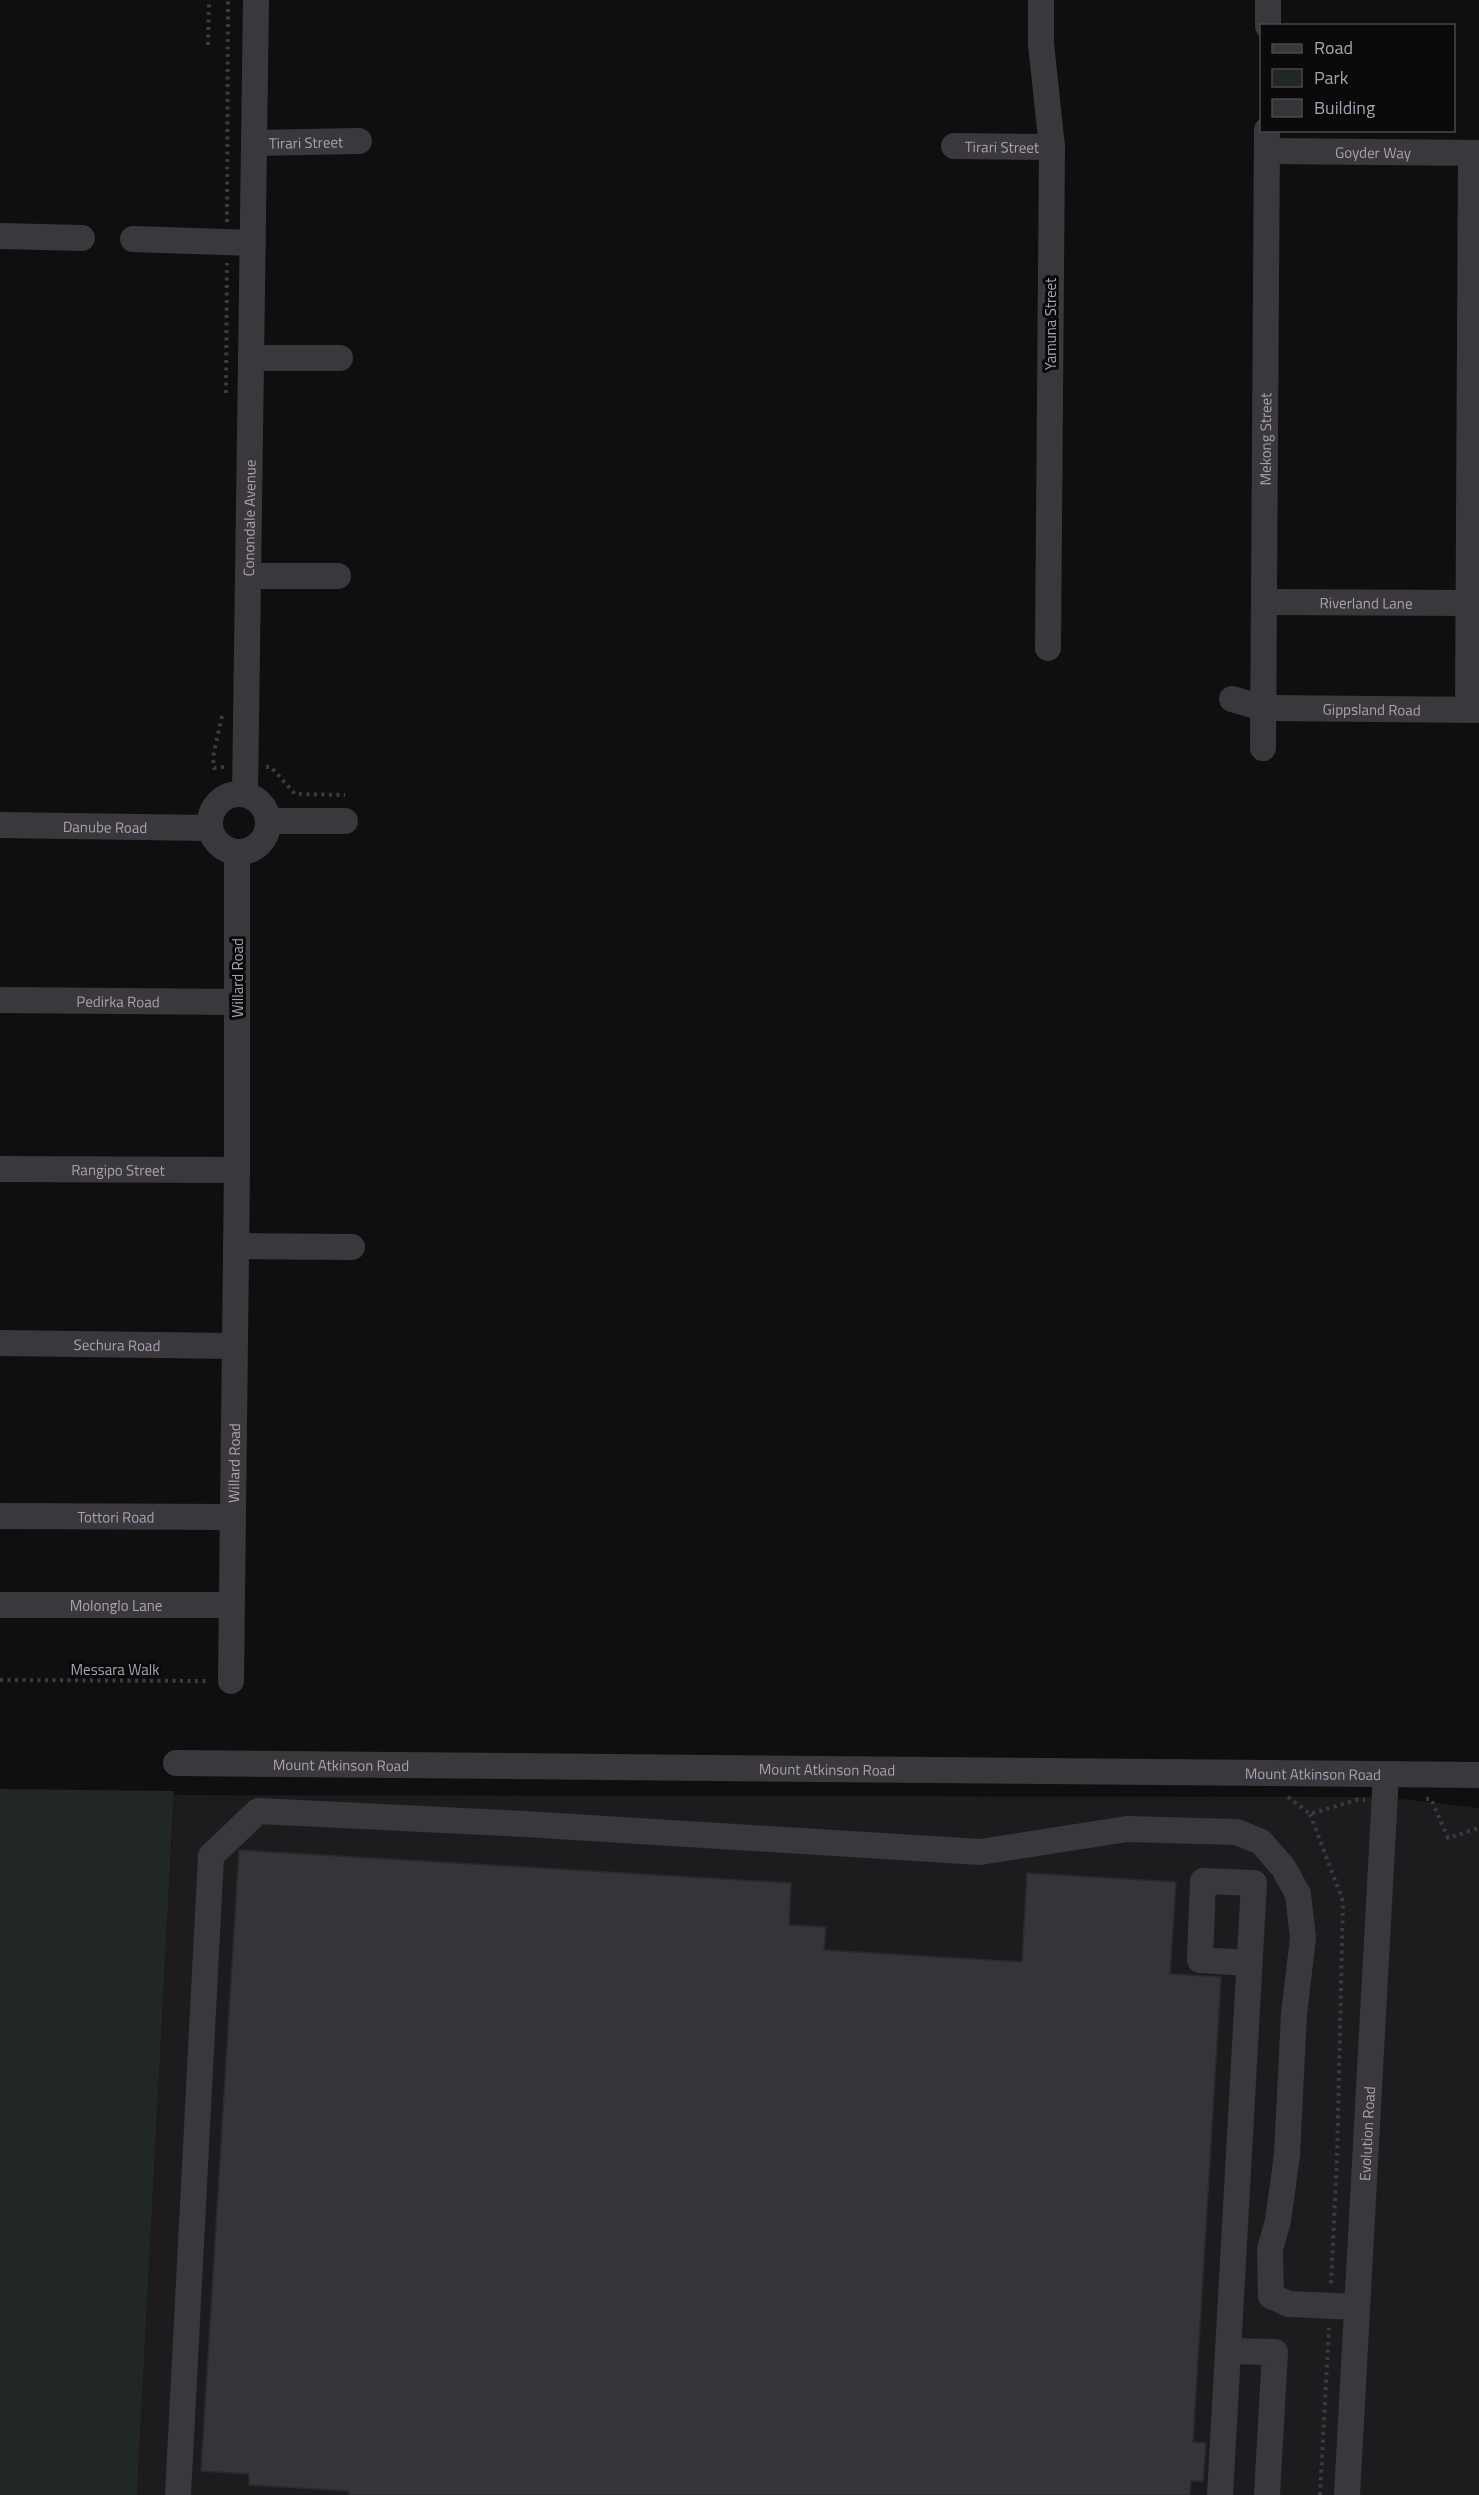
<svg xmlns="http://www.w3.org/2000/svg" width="1479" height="2495" viewBox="0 0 1479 2495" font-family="'Titillium Web',sans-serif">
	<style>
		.built { fill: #1d1b1d }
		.green { fill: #202726 }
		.building { fill: #363438; stroke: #2c292c; stroke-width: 1.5 }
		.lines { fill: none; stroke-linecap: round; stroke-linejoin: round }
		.path { stroke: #3d3b41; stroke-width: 4; stroke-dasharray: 3 4.5; stroke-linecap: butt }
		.minor { stroke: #3a383c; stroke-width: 26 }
		.labels { text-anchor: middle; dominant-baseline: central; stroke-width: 6; stroke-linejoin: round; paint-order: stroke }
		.street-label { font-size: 15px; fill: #a8a1b0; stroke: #0b0a0b }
	</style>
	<rect width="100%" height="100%" fill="#100f10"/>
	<!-- built -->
	<path class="built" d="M174 1795 1385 1797 1479 1808V2495H137Z"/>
	<!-- green -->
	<path class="green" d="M0 1789 174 1791 137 2495H0Z"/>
	<!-- building -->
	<path class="building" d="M239 1850 791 1883 789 1925 826 1927 824 1950 1022 1962 1027 1873 1176 1882 1170 1974 1221 1977 1193 2442 1206 2443 1203 2481H1191L1190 2495H349V2491L249 2485V2474L201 2471Z"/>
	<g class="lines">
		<!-- path -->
		<path class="path" d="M208 45 209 0
			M227 222 228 0
			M226 393 227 263
			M222 716 213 757 214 768 225 767
			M266 767H271L295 794 345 795
			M0 1680 209 1681
			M1288 1797 1310 1814 1356 1800H1365
			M1426 1799H1431L1448 1838 1479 1828
			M1310 1814 1343 1901 1337 2158 1331 2284
			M1320 2495 1329 2328"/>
		<!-- minor -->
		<g class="minor">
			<path d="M1041 0V44L1052 147 1048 648"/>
			<path d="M1268 26V0"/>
			<path id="s1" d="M254 143 359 141"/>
			<path id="s2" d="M954 146 1052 147"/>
			<path id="s3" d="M1267 151 1479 153"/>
			<path d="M0 236 82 238"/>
			<path d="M133 239 253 243"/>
			<path d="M251 358H340"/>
			<path d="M248 576H338"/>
			<path id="s4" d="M1264 602 1468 603"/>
			<path id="s5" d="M1232 699 1263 708 1479 710"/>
			<path d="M1468 710 1471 153"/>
			<path id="s6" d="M1263 748 1267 130"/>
			<circle cx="239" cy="823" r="29"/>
			<path id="s7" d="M245 794 256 0"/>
			<path d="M269 821H345"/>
			<path id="s8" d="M0 825 210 828"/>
			<path id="s9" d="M0 1000 237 1002"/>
			<path id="s10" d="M0 1169 237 1170"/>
			<path d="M236 1246 352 1247"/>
			<path id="s11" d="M0 1343 234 1346"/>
			<path id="s12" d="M0 1516 232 1517"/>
			<path id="s13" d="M0 1605H231"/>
			<path id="s14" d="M231 1681 237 1170V853"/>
			<path id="s15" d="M176 1763 1479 1775"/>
			<path d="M1228 2351 1275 2352 1267 2495"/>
			<path d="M178 2495 211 1856 258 1811 525 1824 980 1852 1127 1829 1237 1832 1261 1842 1283 1867 1298 1894 1303 1938 1294 2014 1287 2155 1278 2221 1270 2249 1271 2296 1289 2304 1357 2307"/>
			<path d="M1220 2495C1231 2291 1242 2087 1254 1883L1203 1881 1200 1960 1249 1963"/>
			<path id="s16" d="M1347 2495 1386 1774"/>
		</g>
	</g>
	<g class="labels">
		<!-- street labels -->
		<g class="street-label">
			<text stroke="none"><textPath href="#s1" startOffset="52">Tirari Street</textPath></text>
			<text stroke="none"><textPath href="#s2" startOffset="48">Tirari Street</textPath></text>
			<text stroke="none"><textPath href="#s3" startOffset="106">Goyder Way</textPath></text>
			<text transform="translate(1050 324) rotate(-90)">Yamuna Street</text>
			<text stroke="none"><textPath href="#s6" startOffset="309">Mekong Street</textPath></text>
			<text stroke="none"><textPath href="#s7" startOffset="276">Conondale Avenue</textPath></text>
			<text stroke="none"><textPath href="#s4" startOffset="102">Riverland Lane</textPath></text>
			<text stroke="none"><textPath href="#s5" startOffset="141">Gippsland Road</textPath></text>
			<text stroke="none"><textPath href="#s8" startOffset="105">Danube Road</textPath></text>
			<text transform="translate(237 978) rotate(-90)">Willard Road</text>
			<text stroke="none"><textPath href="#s9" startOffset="118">Pedirka Road</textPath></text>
			<text stroke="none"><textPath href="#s10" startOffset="118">Rangipo Street</textPath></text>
			<text stroke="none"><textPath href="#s11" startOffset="117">Sechura Road</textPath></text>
			<text stroke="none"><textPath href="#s14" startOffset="218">Willard Road</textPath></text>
			<text stroke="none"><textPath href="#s12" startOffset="116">Tottori Road</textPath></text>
			<text stroke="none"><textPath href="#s13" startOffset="116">Molonglo Lane</textPath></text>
			<text x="115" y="1669">Messara Walk</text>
			<text stroke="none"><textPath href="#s15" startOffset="165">Mount Atkinson Road</textPath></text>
			<text stroke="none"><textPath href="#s15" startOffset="651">Mount Atkinson Road</textPath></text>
			<text stroke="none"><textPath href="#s15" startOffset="1137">Mount Atkinson Road</textPath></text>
			<text stroke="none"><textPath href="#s16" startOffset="362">Evolution Road</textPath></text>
		</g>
	</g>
	<!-- legend -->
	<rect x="1260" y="24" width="195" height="108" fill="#0b0a0b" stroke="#4a464d" stroke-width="1.5"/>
	<rect x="1272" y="44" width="30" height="9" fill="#3a383c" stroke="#4a464d" stroke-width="1.5"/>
	<text x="1314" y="54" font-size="18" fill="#a8a1b0">Road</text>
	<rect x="1272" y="69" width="30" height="18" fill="#202726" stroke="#4a464d" stroke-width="1.5"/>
	<text x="1314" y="84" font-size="18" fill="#a8a1b0">Park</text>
	<rect x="1272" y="99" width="30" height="18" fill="#363438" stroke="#4a464d" stroke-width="1.5"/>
	<text x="1314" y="114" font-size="18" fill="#a8a1b0">Building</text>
</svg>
